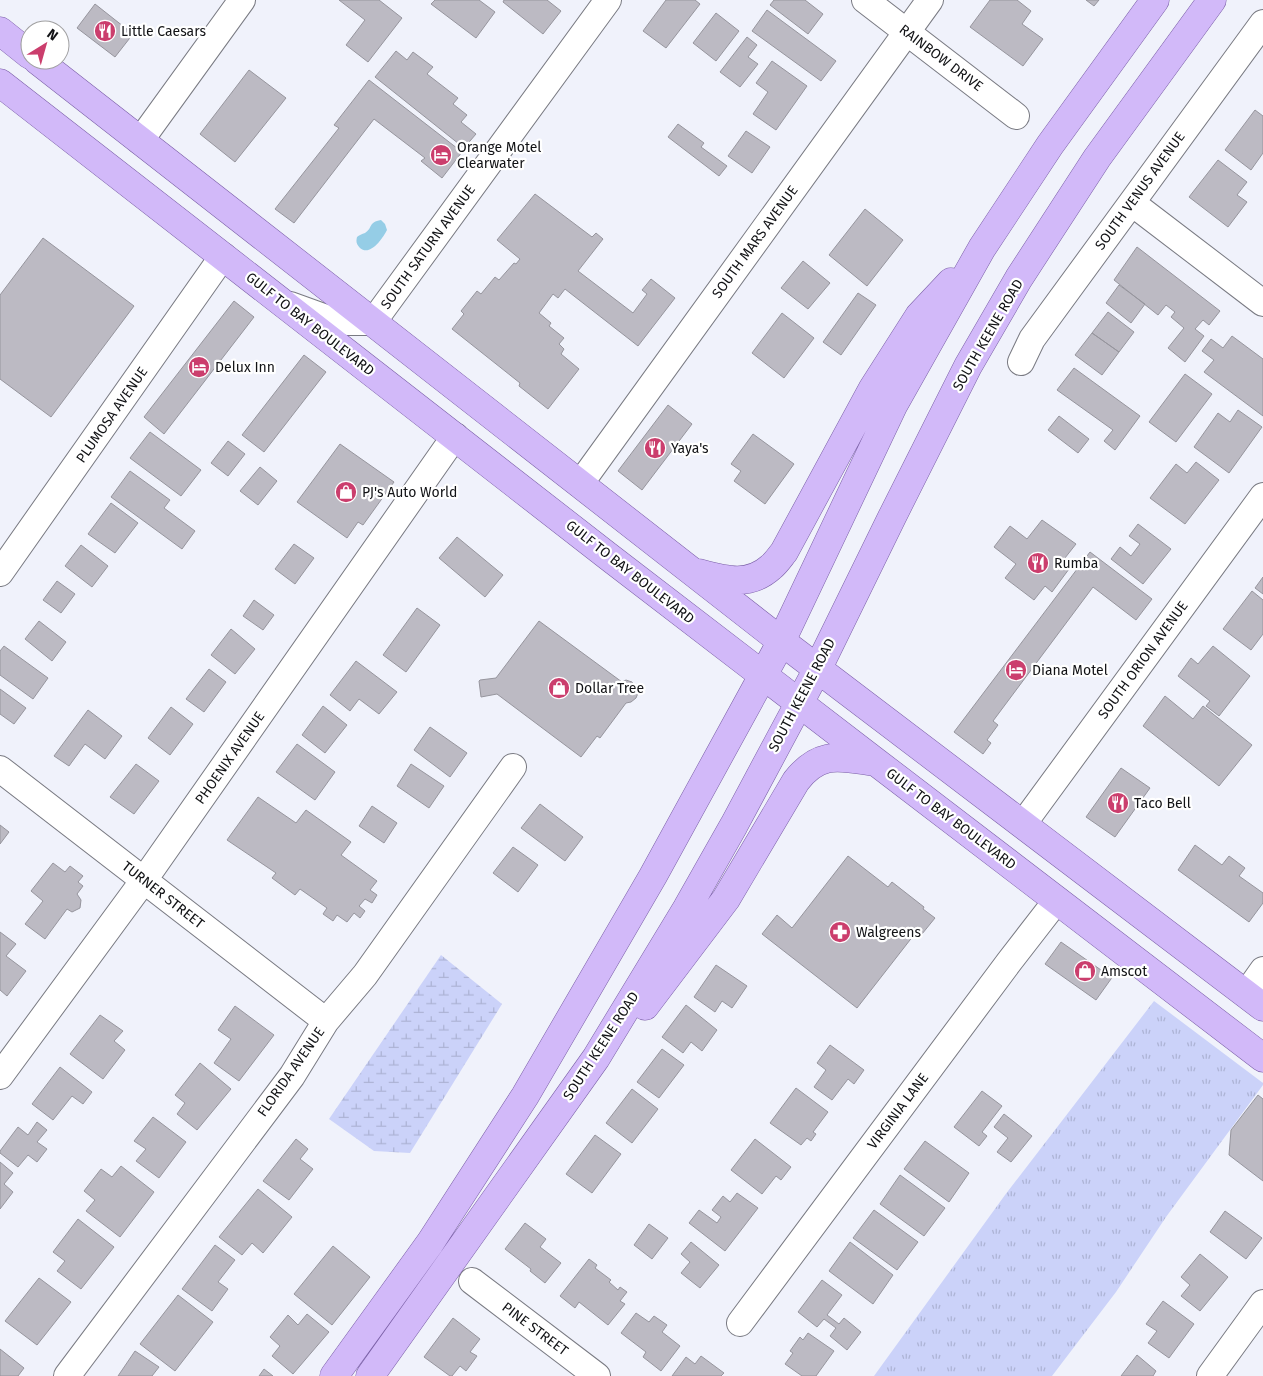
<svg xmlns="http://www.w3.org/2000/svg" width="1263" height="1376" viewBox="0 0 1263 1376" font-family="'Fira Sans',sans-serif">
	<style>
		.grass { fill: url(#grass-tufts) }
		.wetland { fill: url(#wetland-marsh) }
		.water { fill: #95cde6 }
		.building { fill: #bcbac3; stroke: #96959d }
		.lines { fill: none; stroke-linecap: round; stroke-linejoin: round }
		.minor-casing { stroke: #797a82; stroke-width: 28 }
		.major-casing { stroke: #7b60a7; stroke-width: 29 }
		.minor { stroke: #fff; stroke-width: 26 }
		.major { stroke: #d2b9f9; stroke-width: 28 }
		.labels { text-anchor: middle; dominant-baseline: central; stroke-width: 4.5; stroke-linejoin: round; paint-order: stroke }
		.poi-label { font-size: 14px; fill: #111215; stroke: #fff; text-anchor: start }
		.street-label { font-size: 14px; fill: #111215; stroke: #fff }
	</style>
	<defs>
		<pattern id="grass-tufts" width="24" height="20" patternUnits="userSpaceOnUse" patternTransform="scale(1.25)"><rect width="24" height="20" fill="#cbd2f9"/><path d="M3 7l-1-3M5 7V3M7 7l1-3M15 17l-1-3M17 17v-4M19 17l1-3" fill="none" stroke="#adb3d5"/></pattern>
		<pattern id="wetland-marsh" width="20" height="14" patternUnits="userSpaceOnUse" patternTransform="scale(1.25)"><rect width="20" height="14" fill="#cbd2f9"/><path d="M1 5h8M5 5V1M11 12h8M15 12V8" fill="none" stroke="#adb3d5"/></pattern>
	</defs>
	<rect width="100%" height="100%" fill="#f0f2fb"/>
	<!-- grass -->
	<path class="grass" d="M1154 1001 1263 1083V1085L1166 1217 1116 1292 1052 1376H874L1005 1195Z"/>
	<!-- wetland -->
	<path class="wetland" d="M441 955 502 1004 410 1153 374 1151 329 1119Z"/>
	<!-- water -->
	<path class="water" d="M381 220 385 224 387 230C383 238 370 257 360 248 356 244 356 241 357 237 359 235 362 234 365 233 373 228 368 222 381 220Z"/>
	<!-- building -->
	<path class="building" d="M339 0H379L402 18 368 62 346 45 365 20Z
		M435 0H479L495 12 476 38 431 4Z
		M504 0H547L561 11 543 34 503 2Z
		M666 0H695L700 4 666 48 643 31Z
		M774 0H805L823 14 808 34 770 5Z
		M990 0H1017L1031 11 1022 24 1043 39 1023 66 970 27Z
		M1086 0H1099L1094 6Z
		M95 4 133 34 115 57 77 28Z
		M767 10 836 61 821 81 752 31Z
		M716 13 739 31 716 61 693 43Z
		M747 37 757 45 748 57 758 64 740 87 720 72Z
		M396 51 407 60 413 52 433 67 427 74 458 98 453 104 467 115 461 122 476 134 464 148 375 77Z
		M772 61 807 86 776 130 753 114 768 92 756 83Z
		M249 70 286 98 235 162 200 134Z
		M369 80 462 152 442 178 421 161 425 158 374 119 294 223 275 209 339 128 334 125Z
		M1255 110 1263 116V153L1251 170 1225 150Z
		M678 124 704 143 701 147 727 166 719 176 668 137Z
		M746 131 770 147 752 173 728 156Z
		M1218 160 1247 182 1237 195 1247 202 1228 227 1189 197Z
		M535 194 592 237 596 233 603 239 578 271 633 313 647 294 642 290 651 279 675 298 638 346 565 289 558 298 553 294 539 313 551 323 549 326 564 338 559 344 564 349 561 354 579 369 548 409 519 386 520 383 452 329 464 314 461 311 477 291 481 294 495 277 499 280 514 263 516 264 520 259 497 240Z
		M865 209 903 240 867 286 829 255Z
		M43 238 134 306 51 417 0 379V295Z
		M1137 247 1220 311 1209 325 1203 320 1195 329 1204 336 1185 362 1168 348 1184 328 1171 317 1175 312 1166 305 1158 315 1114 280Z
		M803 261 830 283 808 309 781 288Z
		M1119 285 1145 304 1131 323 1106 303Z
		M858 293 876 305 841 355 823 342Z
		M234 301 254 317 164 434 144 417Z
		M1108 312 1134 332 1119 352 1092 333Z
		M782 313 814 338 784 378 752 353Z
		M1092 333 1119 352 1102 375 1075 355Z
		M1232 336 1263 359V416L1204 372 1214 360 1202 351 1211 339 1223 348Z
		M304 355 326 372 264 452 242 435Z
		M1074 368 1140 416 1115 450 1104 441 1113 430 1057 390Z
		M1185 374 1212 394 1176 442 1149 422Z
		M668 405 692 424 642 490 618 471Z
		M1238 410 1262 427 1229 473 1194 447 1218 413 1230 422Z
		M1059 416 1089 439 1078 453 1048 430Z
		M150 432 201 470 181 496 130 458Z
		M753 434 794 464 765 504 734 481 741 471 731 464Z
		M228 441 245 454 228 476 211 463Z
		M340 444 394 482 363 525 358 522 347 538 297 502Z
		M1196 462 1219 480 1185 524 1150 498 1176 464 1187 473Z
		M260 467 277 481 258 505 240 491Z
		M130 471 170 500 164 508 195 531 182 549 111 497Z
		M111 503 138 523 115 553 88 534Z
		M1042 520 1076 544 1061 563 1069 569 1052 592 1045 586 1034 600 1005 578 1016 564 994 547 1010 526 1027 539Z
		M1138 524 1171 549 1143 584 1111 559 1120 547 1131 556 1140 544 1129 536Z
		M457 537 503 575 485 597 439 558Z
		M294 544 314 558 295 584 275 569Z
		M81 545 108 566 92 587 65 566Z
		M1090 552 1152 599 1136 620 1093 587 993 721 998 725 987 740 991 743 983 754 954 732Z
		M1263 577V594L1255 588Z
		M57 581 75 594 61 613 43 600Z
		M1252 591 1263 600V634L1251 650 1223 629Z
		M254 600 274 615 263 630 243 616Z
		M417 608 440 625 406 672 383 655Z
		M39 621 66 642 52 661 25 639Z
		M539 621 622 682 626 680 632 682 637 687 638 693 636 698 631 702 626 703 600 738 597 736 581 757 497 694 481 697 479 681 480 680 496 678Z
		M231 629 255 649 235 674 211 655Z
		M4 646 48 678 33 699 0 675V651Z
		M1213 646 1250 676 1219 716 1206 706 1210 701 1178 676 1191 658 1198 664Z
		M356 661 397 692 379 714 359 699 350 711 330 695Z
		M209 669 226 682 204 712 186 699Z
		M0 689 26 708 14 724 0 714Z
		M1165 696 1193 719 1203 706 1252 745 1219 786 1143 726Z
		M323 706 347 725 325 753 302 735Z
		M171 707 193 724 170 755 148 738Z
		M88 710 122 736 105 759 85 744 69 766 54 756Z
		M430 727 467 753 450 777 414 750Z
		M297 744 335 772 315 800 276 772Z
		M136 764 159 781 134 814 110 797Z
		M411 764 444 786 429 808 397 786Z
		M1121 768 1150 788 1115 837 1086 817Z
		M258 797 296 823 306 810 351 842 341 855 377 881 370 890 377 895 372 903 365 899 359 906 365 911 360 918 354 913 347 922 337 915 333 921 323 914 327 908 300 889 295 895 272 878 276 873 227 840Z
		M540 804 583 837 565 861 521 828Z
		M372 806 397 823 384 843 359 826Z
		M0 825 9 832 0 844Z
		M1195 845 1222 865 1229 856 1245 868 1239 876 1263 893V903L1249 922 1178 870Z
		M513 847 538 865 518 892 493 873Z
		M848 856 888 887 892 882 924 907 923 909 935 918 922 934 917 931 857 1008 762 934 777 915 792 928Z
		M53 863 65 872 70 866 83 876 78 882 83 886 77 894 81 900 80 908 72 912 67 909 45 939 25 924 43 901 31 891Z
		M0 932 16 944 6 956 26 971 7 996 0 990Z
		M1061 942 1101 970 1105 964 1116 972 1096 1000 1045 964Z
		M716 965 747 986 732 1008 722 1001 715 1012 694 997Z
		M686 1005 717 1030 702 1051 691 1042 683 1053 662 1037Z
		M235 1006 274 1035 239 1081 214 1063 231 1039 218 1030Z
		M100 1015 123 1031 114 1041 125 1050 103 1079 70 1054Z
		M830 1045 864 1070 854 1084 848 1079 832 1100 814 1087 826 1070 817 1063Z
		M662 1049 684 1065 659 1098 637 1082Z
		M200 1063 231 1089 197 1130 177 1114 185 1103 175 1095Z
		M60 1067 92 1092 83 1104 72 1096 53 1120 32 1104Z
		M796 1088 828 1112 813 1132 816 1134 811 1141 807 1138 801 1145 770 1123Z
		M632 1089 658 1109 632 1143 606 1123Z
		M982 1091 1002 1106 982 1132 987 1136 979 1146 954 1127Z
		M1258 1095 1263 1099V1181L1229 1155 1231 1130Z
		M1004 1114 1032 1136 1011 1162 997 1152 1008 1138 994 1127Z
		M153 1117 186 1142 159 1178 136 1161 146 1149 134 1141Z
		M37 1122 47 1130 37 1142 47 1149 37 1162 28 1155 18 1167 0 1153V1151L18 1127 28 1135Z
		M595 1135 621 1154 592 1193 566 1174Z
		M296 1139 308 1149 300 1159 313 1169 289 1200 263 1181Z
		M755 1139 791 1167 781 1180 776 1176 762 1194 731 1170Z
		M925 1141 969 1173 949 1202 904 1169Z
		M0 1162 13 1173 4 1184 13 1192 0 1209Z
		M121 1166 154 1192 120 1237 86 1211 95 1200 84 1191 101 1169 112 1177Z
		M900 1175 945 1208 924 1236 880 1204Z
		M258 1189 292 1217 263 1253 252 1243 242 1255 219 1237Z
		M737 1193 758 1208 725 1251 689 1223 699 1210 717 1223 721 1217 712 1210 723 1196 730 1202Z
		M874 1210 918 1242 897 1270 853 1238Z
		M1225 1211 1262 1238 1246 1259 1210 1232Z
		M78 1219 114 1247 81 1289 57 1271 65 1261 53 1252Z
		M525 1223 546 1239 540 1247 561 1263 545 1283 530 1271 531 1269 505 1249Z
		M649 1224 668 1238 652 1259 634 1245Z
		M691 1242 719 1265 700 1288 681 1273 690 1262 681 1254Z
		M850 1242 893 1275 873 1304 829 1271Z
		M215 1245 235 1260 218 1282 228 1289 212 1311 182 1289Z
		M333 1246 370 1277 332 1325 294 1294Z
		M1200 1254 1228 1277 1200 1311 1181 1296 1190 1285 1181 1277Z
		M589 1259 597 1265 595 1268 611 1280 609 1282 618 1290 620 1287 627 1292 620 1301 625 1304 608 1325 579 1302 575 1308 560 1296Z
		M39 1278 71 1302 37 1345 5 1321Z
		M822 1280 842 1295 827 1315 839 1324 844 1318 861 1332 847 1350 830 1336 836 1328 824 1319 817 1327 798 1312Z
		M178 1295 213 1322 175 1371 140 1344Z
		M1163 1301 1194 1324 1169 1358 1148 1343 1157 1331 1146 1324Z
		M636 1313 649 1322 654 1316 667 1325 662 1332 680 1346 661 1371 643 1357 646 1352 621 1333Z
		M307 1314 329 1332 293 1374 272 1356 280 1346 270 1337 288 1315 298 1325Z
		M453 1318 480 1339 470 1352 477 1356 466 1371 460 1366 452 1376H450L424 1357Z
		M808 1333 834 1351 816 1376H802L785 1364 793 1353 790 1351 800 1337 803 1340Z
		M0 1349 24 1368 18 1376H0Z
		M135 1351 159 1367 152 1376H118Z
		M1137 1355 1156 1371 1153 1376H1121Z
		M701 1356 724 1373 721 1376H672L686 1357 695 1364Z
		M264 1369 273 1376H259Z"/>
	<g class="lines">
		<!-- minor casing -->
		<g class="minor-casing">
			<path id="minor" d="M865 0 1016 116
				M140 141 242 0
				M1132 203 1263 303
				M290 305 326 318 348 322H373L608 0
				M1021 362 1032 339 1263 23
				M580 484 930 0
				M0 573 223 256
				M0 769 326 1021
				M1023 824 1263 496
				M1246 994 1263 970
				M0 1076 144 880 455 436
				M472 1281 597 1376
				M740 1323 1009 962 1057 900
				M67 1376 292 1076 326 1021 365 975 513 767
				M1210 1376 1263 1303"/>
		</g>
		<!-- major casing -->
		<g class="major-casing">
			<path id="major" d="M0 31 30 55
				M37 60 781 641 1263 1007
				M0 83 609 557 876 762 1263 1058
				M699 573C725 580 749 587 771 567 776 563 780 557 784 552L873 388 919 316 951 282
				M645 1006 726 899 796 781C820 750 840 757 875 762
				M334 1376 430 1243 525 1096 653 876 778 648 893 406 982 248 1050 145 1155 0
				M370 1376 596 1058 687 908 734 825 818 668 892 517 968 366 1019 278 1097 158 1212 0"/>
		</g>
		<!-- minor -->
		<use href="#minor" class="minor"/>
		<!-- major -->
		<use href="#major" class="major"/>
	</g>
	<!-- icons -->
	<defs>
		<g id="restaurant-disc" transform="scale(1.125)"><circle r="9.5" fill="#cb3e6d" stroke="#fff"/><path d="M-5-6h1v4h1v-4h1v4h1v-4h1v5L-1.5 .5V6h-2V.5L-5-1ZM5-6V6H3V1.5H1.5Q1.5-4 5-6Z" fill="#fff"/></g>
		<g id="hotel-disc" transform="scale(1.125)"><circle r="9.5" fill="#cb3e6d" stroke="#fff"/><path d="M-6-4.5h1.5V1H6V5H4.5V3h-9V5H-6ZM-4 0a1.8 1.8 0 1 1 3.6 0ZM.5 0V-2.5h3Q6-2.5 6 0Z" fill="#fff"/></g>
		<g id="shop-disc" transform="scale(1.125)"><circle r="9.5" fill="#cb3e6d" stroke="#fff"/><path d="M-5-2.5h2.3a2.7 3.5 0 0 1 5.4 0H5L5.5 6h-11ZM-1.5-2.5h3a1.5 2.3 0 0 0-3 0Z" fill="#fff"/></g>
		<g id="pharmacy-disc" transform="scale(1.125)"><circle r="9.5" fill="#cb3e6d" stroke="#fff"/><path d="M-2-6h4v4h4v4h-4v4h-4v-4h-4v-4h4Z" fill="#fff"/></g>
	</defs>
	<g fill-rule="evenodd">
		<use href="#restaurant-disc" x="105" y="31"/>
		<use href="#hotel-disc" x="441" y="155"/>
		<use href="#hotel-disc" x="199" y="367"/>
		<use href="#restaurant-disc" x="655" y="448"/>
		<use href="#shop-disc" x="346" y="492"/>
		<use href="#restaurant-disc" x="1038" y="563"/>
		<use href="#hotel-disc" x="1016" y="670"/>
		<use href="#shop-disc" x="559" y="688"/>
		<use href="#restaurant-disc" x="1118" y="803"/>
		<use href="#pharmacy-disc" x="840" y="932"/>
		<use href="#shop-disc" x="1085" y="971"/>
	</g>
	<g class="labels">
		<!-- poi labels -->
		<g class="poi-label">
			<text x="121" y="31">Little Caesars</text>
			<text x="457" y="147">Orange Motel<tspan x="457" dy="16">Clearwater</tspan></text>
			<text x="215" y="367">Delux Inn</text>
			<text x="671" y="448">Yaya's</text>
			<text x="362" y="492">PJ's Auto World</text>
			<text x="1054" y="563">Rumba</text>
			<text x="1032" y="670">Diana Motel</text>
			<text x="575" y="688">Dollar Tree</text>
			<text x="1134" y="803">Taco Bell</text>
			<text x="856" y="932">Walgreens</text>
			<text x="1101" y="971">Amscot</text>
		</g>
		<!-- street labels -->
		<g class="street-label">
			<text transform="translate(941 58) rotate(37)">RAINBOW DRIVE</text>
			<text transform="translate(1140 191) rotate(-54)">SOUTH VENUS AVENUE</text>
			<text transform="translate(755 242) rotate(-54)">SOUTH MARS AVENUE</text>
			<text transform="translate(428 247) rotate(-54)">SOUTH SATURN AVENUE</text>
			<text transform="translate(310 324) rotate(38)">GULF TO BAY BOULEVARD</text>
			<text transform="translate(988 335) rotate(-60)">SOUTH KEENE ROAD</text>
			<text transform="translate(112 415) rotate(-55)">PLUMOSA AVENUE</text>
			<text transform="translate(630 572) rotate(38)">GULF TO BAY BOULEVARD</text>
			<text transform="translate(1143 660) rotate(-54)">SOUTH ORION AVENUE</text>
			<text transform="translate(802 695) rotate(-62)">SOUTH KEENE ROAD</text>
			<text transform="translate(230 758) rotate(-55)">PHOENIX AVENUE</text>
			<text transform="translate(951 819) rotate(37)">GULF TO BAY BOULEVARD</text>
			<text transform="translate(163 895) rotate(38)">TURNER STREET</text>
			<text transform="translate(601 1046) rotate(-57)">SOUTH KEENE ROAD</text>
			<text transform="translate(291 1072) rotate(-55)">FLORIDA AVENUE</text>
			<text transform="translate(898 1111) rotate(-53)">VIRGINIA LANE</text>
			<text transform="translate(535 1329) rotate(37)">PINE STREET</text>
		</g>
	</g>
	<!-- north arrow -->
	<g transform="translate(45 45) rotate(37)"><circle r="24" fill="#ffffff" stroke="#a0a0a1"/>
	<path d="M0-4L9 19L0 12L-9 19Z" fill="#cb3e6d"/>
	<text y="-8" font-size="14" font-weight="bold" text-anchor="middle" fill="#111215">N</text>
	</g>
</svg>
